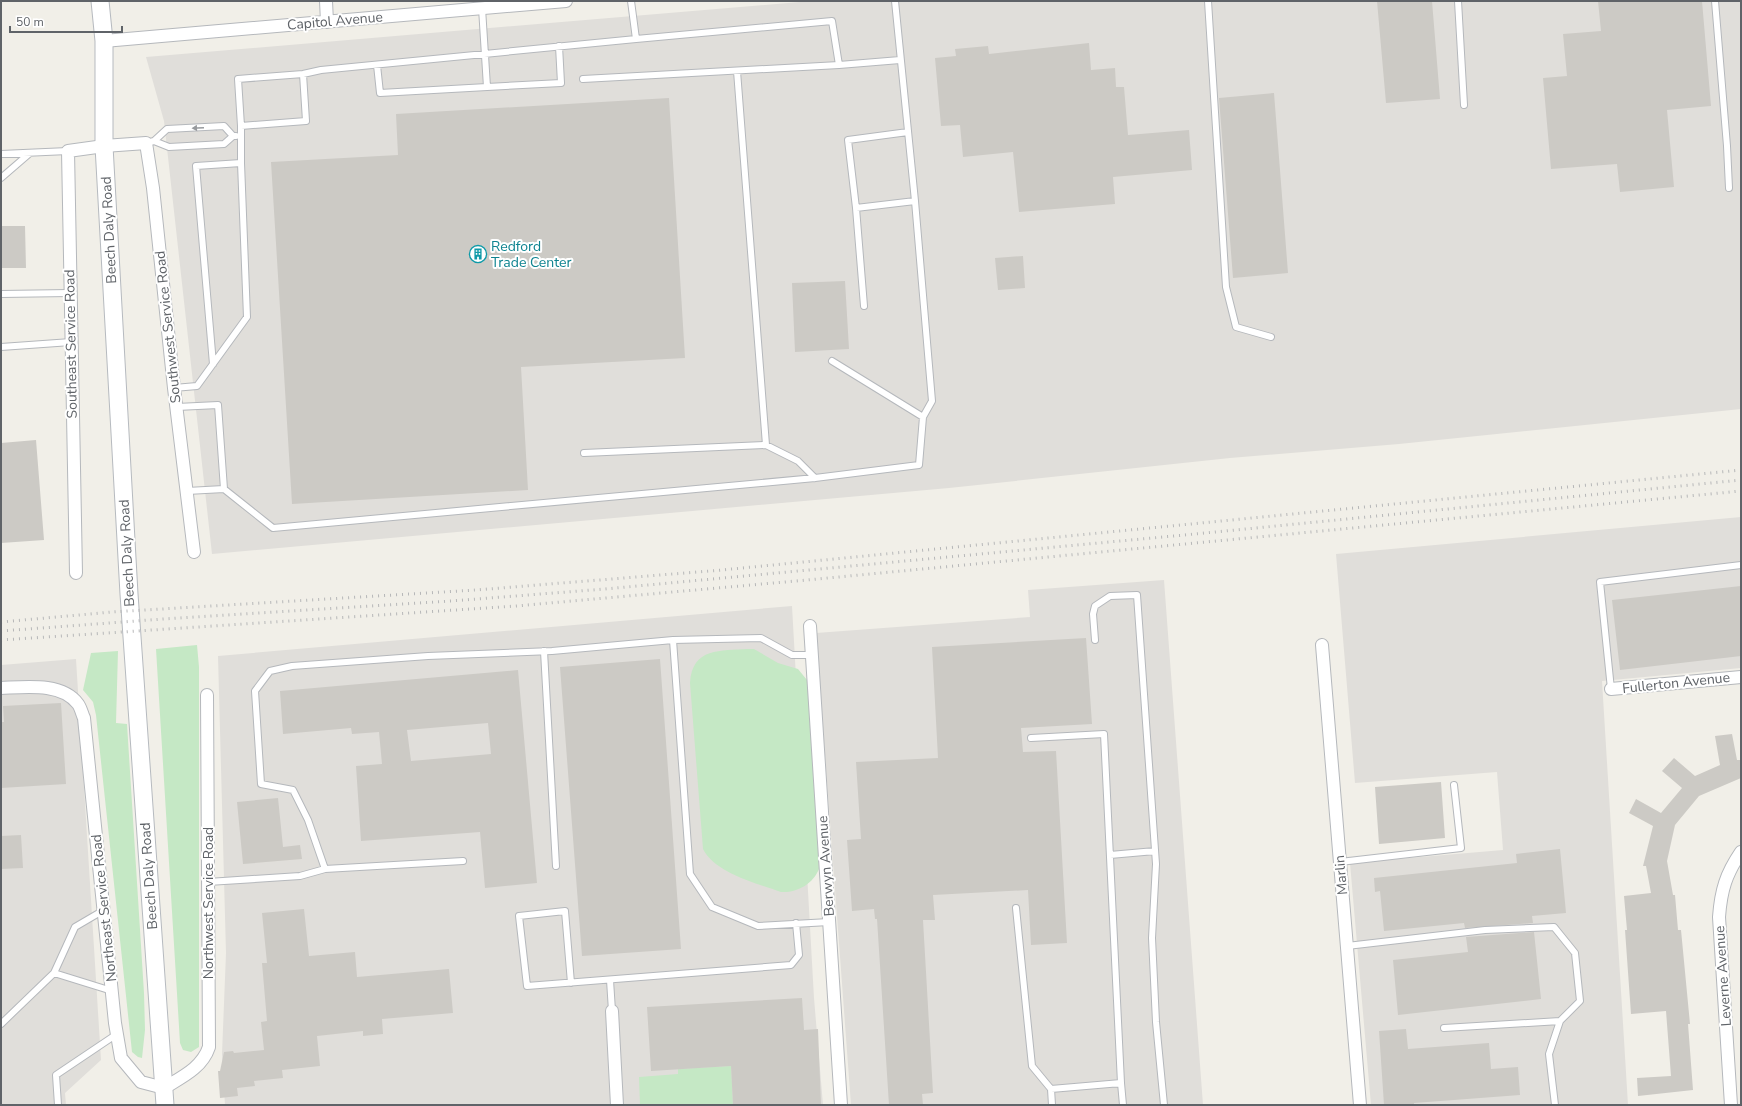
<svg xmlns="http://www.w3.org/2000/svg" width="1742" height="1106" viewBox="0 0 1742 1106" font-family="'Nunito Sans',sans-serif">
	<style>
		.industrial { fill: #e0deda }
		.green { fill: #c5e8c5 }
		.building { fill: #cccac5; fill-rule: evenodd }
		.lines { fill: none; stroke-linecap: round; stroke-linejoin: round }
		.lane-casing { stroke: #b5b8bc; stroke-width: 8 }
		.street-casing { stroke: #b5b8bc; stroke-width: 14 }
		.secondary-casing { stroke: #b6babf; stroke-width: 19 }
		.lane { stroke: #fff; stroke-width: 6 }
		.street { stroke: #fff; stroke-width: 12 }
		.secondary { stroke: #fff; stroke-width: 17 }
		.rail { stroke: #b6b7b8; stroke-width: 3; stroke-dasharray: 1 5; stroke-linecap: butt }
		.oneway { fill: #979a9d }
		.labels { text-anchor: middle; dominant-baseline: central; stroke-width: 4; stroke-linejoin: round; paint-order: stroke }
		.street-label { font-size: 14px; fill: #5f6368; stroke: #fff }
		.culture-label { font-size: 14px; fill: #0d838f; stroke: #fff; text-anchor: start }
	</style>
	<rect width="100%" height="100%" fill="#f1efe8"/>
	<!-- industrial -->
	<path class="industrial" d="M811 1H1741V409L1399 444 1230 458 949 488 212 554 164 121 146 57Z
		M1741 517V668L1602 681 1628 1105H1371L1350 863 1503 850 1497 772 1355 783 1336 554Z
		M1164 580 1203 1105H851L816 633 1030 617 1028 590Z
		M792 606 814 998 823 1105H225L222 1054 226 953 218 656Z
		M76 659 101 1060 65 1093 66 1105H1V665Z"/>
	<!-- green -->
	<path class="green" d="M197 645 199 667V1047L191 1052 183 1050 180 1043 156 649Z
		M748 649H754L778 663 798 669 807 680 810 688 819 869C813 884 797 893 781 892 756 883 715 873 703 849L690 683C692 647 721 651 748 649Z
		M118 651 116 723 127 724 144 993 145 1030 142 1058 138 1057 132 1052 96 715 93 702 83 690 91 653Z
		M731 1066 733 1105H640L639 1077 678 1074V1069Z"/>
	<!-- building -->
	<path class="building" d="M1377 1H1432L1440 99 1386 103Z
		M1598 1H1702L1711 106 1667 110 1674 187 1620 192 1617 164 1551 169 1543 78 1567 76 1563 34 1601 31Z
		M1089 43 1091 70 1115 68 1116 87H1124L1128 135 1189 130 1192 170 1113 177 1115 204 1019 212 1013 152 963 157 960 125 941 126 935 58 956 56 955 49 988 46 989 54Z
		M1274 93 1288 273 1233 278 1219 98Z
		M669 98 685 358 521 367 528 490 292 504 271 162 398 155 396 114Z
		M1 226H25L26 268H1Z
		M1023 256 1025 288 998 290 995 258Z
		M845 281 849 349 795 352 792 283Z
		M36 440 44 540 1 543V443Z
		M1741 586V656L1620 670 1612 600Z
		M1086 638 1092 724 1021 728 1023 752 1056 751 1067 943 1031 945 1028 890 933 895 935 920H923L933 1093 922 1094 923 1105H889L877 919H875L874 909 852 911 847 840 861 839 856 762 938 758 932 647Z
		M660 659 681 949 582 956 560 667Z
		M518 670 537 883 485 888 480 832 361 841 356 766 382 764 379 732 352 734 351 728 283 734 280 691ZM488 723 491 754 411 761 407 730Z
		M61 703 66 784 1 788V722H4L3 706Z
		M1732 734 1737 760H1741V778L1699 796 1675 825 1667 861 1673 895H1675L1678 930H1681L1690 1024H1688L1693 1090 1638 1096 1637 1078 1671 1076 1666 1011 1631 1014 1625 930H1627L1624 896 1651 893 1646 866H1643L1653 826 1629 813 1636 799 1661 813 1682 788 1662 771 1674 758 1695 776 1720 765 1715 736Z
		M1441 782 1445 838 1379 844 1375 787Z
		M278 798 283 847 300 845 302 859 243 864 237 802Z
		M21 835 23 868 1 869V836Z
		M1560 849 1566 913 1532 916 1533 923 1465 928 1464 923 1384 931 1380 891 1375 892 1374 878 1517 863 1516 854Z
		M304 909 309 956 355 952 357 977 449 969 453 1013 382 1019 383 1034 363 1036V1031L317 1036 320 1066 282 1070 283 1078 254 1081 255 1086 237 1088 238 1096 220 1098 218 1071H220L224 1052 233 1051 234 1053 264 1050 261 1022 267 1021 262 963H267L262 913Z
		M1534 932 1541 999 1398 1015 1393 960 1468 952 1466 937Z
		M802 998 804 1030 818 1029 821 1105H733L731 1066 651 1071 647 1007Z
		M1406 1029 1408 1049 1489 1043 1491 1069 1518 1067 1520 1095 1414 1103V1105H1384L1379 1031Z"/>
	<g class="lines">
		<!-- lane casing -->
		<g class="lane-casing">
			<path id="lane" d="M631 1 636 39
				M1208 1 1226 287 1236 327 1271 337
				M1458 1 1464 105
				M1715 1 1727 146 1729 188
				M482 8 487 87 561 83 559 46
				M377 65 380 93 487 87
				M737 71 766 445
				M583 79 839 65
				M241 126 306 121 303 74
				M154 141 169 147 224 144 233 136H236
				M146 143 154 141 167 129 224 126 233 136
				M1 154 68 151
				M1 178 30 153
				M856 208 848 140 908 132
				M1 294 70 293
				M864 306 856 208 915 201
				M1 347 71 342
				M832 361 923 417
				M213 364 196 166 241 163
				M174 388 197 386 247 317 241 163V126L238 79 303 74 321 70 636 39 832 21 839 65 900 60
				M177 407 218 405 224 489
				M584 453 766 445 798 461 815 478
				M187 491 224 489 273 528 815 478 919 465 923 417 932 401 915 201 895 1
				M1095 640 1093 614 1095 606 1110 596 1137 595 1156 864 1152 938 1156 1022 1164 1105
				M544 651 556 866
				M812 655H792L761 638 673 640 690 874 712 907 758 926 829 922
				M1611 689 1600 582 1741 565
				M1031 738 1104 734 1121 1083 1051 1089 1052 1105
				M1110 855 1155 851
				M463 861 325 869 308 820 293 790 261 784 255 691 270 671 292 666 428 656 552 651 673 640
				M1340 862 1461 848 1454 785
				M208 882 300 876 325 869
				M1016 908 1032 1066 1051 1089
				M1347 946 1485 930 1554 927 1575 953 1580 1001 1560 1021 1549 1054 1555 1105
				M54 973 112 991
				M610 980 612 1011
				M571 983 565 911 519 916 527 986 791 965 799 955 796 923
				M1 1024 54 973 75 927 104 910
				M1444 1028 1560 1021
				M1121 1083 1123 1105
				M58 1105 56 1075 117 1034"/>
		</g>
		<!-- street casing -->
		<g class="street-casing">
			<path id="street" d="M326 1 327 22
				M104 41 566 1
				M76 573 68 151 104 146 146 143 153 188 174 388 194 552
				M810 626 841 1105
				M1322 645 1360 1105
				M1 688C25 687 62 682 78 704 81 708 82 714 84 718L115 1023 121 1058 141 1082 164 1088C182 1077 202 1068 209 1047L207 695
				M1611 689 1741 677
				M612 1011 617 1105
				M1731 1105 1719 917C1721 890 1726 874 1741 852"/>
		</g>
		<!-- secondary casing -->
		<g class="secondary-casing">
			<path id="secondary" d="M100 1 104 41V146L129 594 165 1105"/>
		</g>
		<!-- lane -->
		<use href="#lane" class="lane"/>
		<!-- street -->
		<use href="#street" class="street"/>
		<!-- secondary -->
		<use href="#secondary" class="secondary"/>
		<!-- rail -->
		<path class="rail" d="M1 622 112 612 476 590 722 570 1741 470
			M1 631 163 619 451 601 605 589 1195 534 1741 480
			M1 640 516 606 807 580 1741 491"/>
	</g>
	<!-- one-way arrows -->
	<defs><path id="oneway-solid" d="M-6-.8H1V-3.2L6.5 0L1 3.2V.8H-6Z"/></defs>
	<use class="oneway" href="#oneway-solid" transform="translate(198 128) rotate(177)"/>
	<!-- icons -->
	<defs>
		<g id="building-ring" transform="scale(0.9)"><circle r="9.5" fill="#fff" stroke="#0f9aa8" stroke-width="1.5"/><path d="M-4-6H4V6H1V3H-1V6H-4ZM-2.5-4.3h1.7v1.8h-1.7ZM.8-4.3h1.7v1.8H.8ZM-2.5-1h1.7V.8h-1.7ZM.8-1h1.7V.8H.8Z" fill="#0f9aa8"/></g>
	</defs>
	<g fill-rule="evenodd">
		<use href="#building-ring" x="478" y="254"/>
	</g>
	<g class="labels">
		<!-- street labels -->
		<g class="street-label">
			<text transform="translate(335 21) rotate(-5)">Capitol Avenue</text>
			<text transform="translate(109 230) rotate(-93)">Beech Daly Road</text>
			<text transform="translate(168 327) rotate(-96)">Southwest Service Road</text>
			<text transform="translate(71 344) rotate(-91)">Southeast Service Road</text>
			<text transform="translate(127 553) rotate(-93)">Beech Daly Road</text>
			<text transform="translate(1676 683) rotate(-6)">Fullerton Avenue</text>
			<text transform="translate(826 866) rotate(-94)">Berwyn Avenue</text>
			<text transform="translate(1341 875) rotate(-95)">Marlin</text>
			<text transform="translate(149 876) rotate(-94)">Beech Daly Road</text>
			<text transform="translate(208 903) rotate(-90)">Northwest Service Road</text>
			<text transform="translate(104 908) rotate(-96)">Northeast Service Road</text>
			<text transform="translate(1723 976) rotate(-94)">Leverne Avenue</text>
		</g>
		<!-- culture labels -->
		<g class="culture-label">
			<text x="491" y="246">Redford<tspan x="491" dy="16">Trade Center</tspan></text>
		</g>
	</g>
	<!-- border -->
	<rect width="1742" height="1106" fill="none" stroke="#5f6368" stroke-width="4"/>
	<!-- scale -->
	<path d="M10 26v6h112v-6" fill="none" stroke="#5f6368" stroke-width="2"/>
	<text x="16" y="26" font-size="12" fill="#5f6368" stroke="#ffffff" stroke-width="3" paint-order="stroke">50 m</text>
</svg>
